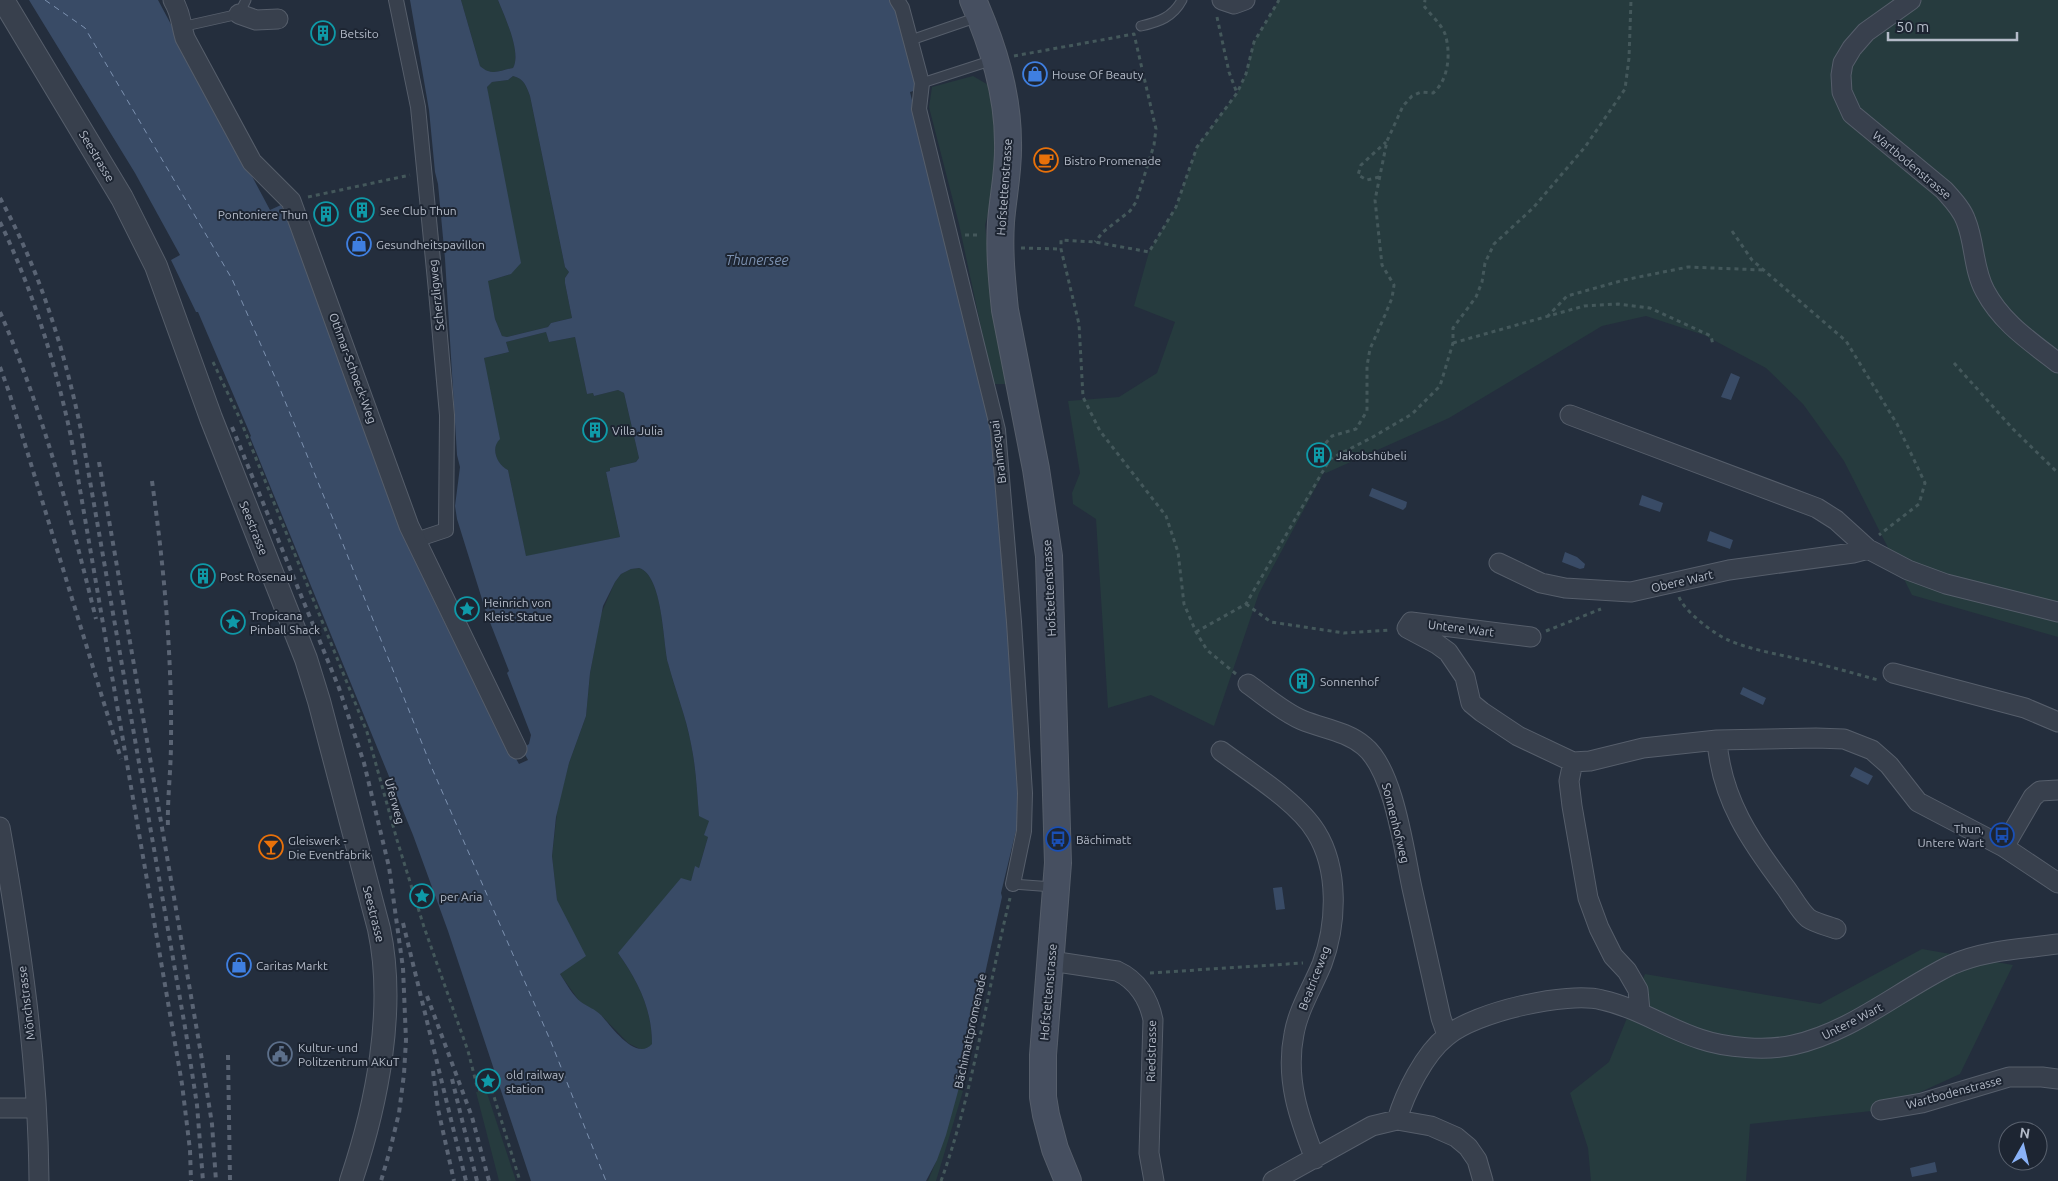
<svg xmlns="http://www.w3.org/2000/svg" width="2058" height="1181" viewBox="0 0 2058 1181" font-family="Ubuntu,sans-serif">
	<style>
		.green { fill: #263b3e }
		.water { fill: #394b66; fill-rule: evenodd }
		.lines { fill: none; stroke-linecap: round; stroke-linejoin: round }
		.ferry { stroke: #7c91b0; stroke-width: 1; stroke-dasharray: 6 5; stroke-linecap: butt }
		.service-casing { stroke: #565e6b; stroke-width: 11 }
		.pedestrian-casing { stroke: #565e6b; stroke-width: 16 }
		.minor-casing { stroke: #565e6b; stroke-width: 21 }
		.tertiary-casing { stroke: #565e6b; stroke-width: 24 }
		.secondary-casing { stroke: #565e6b; stroke-width: 28 }
		.path { stroke: #44585b; stroke-width: 3; stroke-dasharray: 4 4; stroke-linecap: butt }
		.service { stroke: #38404d; stroke-width: 9 }
		.pedestrian { stroke: #38404d; stroke-width: 14 }
		.minor { stroke: #38404d; stroke-width: 19 }
		.tertiary { stroke: #38404d; stroke-width: 22 }
		.secondary { stroke: #464f60; stroke-width: 26 }
		.rail { stroke: #5a6474; stroke-width: 4; stroke-dasharray: 5 5; stroke-linecap: butt }
		.labels { text-anchor: middle; dominant-baseline: central; stroke-width: 4; stroke-linejoin: round; paint-order: stroke }
		.poi-label { font-size: 12px; fill: #b4bbc8; stroke: #1d2532; text-anchor: start }
		.street-label { font-size: 12px; fill: #b4bbc8; stroke: #1d2532 }
		.water-label { font-size: 14px; font-style: italic; fill: #7c91b0; stroke: #1d2532 }
	</style>
	<rect width="100%" height="100%" fill="#242e3d"/>
	<!-- green -->
	<path class="green" d="M461 0H498C504 15 522 53 513 68 501 70 491 77 480 66Z
		M1279 0H2058V637L1912 595 1844 461 1803 404 1766 368 1704 335 1646 316 1602 326 1449 418 1326 473 1324 472 1259 593 1214 726 1151 695 1108 708 1096 519 1073 504 1072 493 1080 473 1068 401 1119 397 1157 373 1175 322 1134 306 1149 252 1176 207 1197 147 1237 93 1246 74 1254 42Z
		M513 76C524 79 526 85 530 96L565 267 569 272 565 278V283L572 318 551 323 548 327 507 337 502 336 495 319 488 286V281L511 274 487 87 492 82 508 80Z
		M973 76 990 86 998 126 997 180 985 225 998 342 1009 384H993L959 224 929 107 932 87Z
		M546 332 549 342 575 337 587 394 593 393 594 396 618 390 624 393 639 458 636 462 610 468V471L606 472 620 537 526 557 508 470C498 465 493 454 496 443L484 358 509 352 506 342Z
		M639 568C663 575 663 643 668 663 675 690 686 716 691 744 696 767 697 792 699 815L709 821 708 837 699 868 695 867 691 881 618 953C638 981 652 1009 652 1044L649 1048 642 1050 628 1043 600 1014 580 1002 560 974 557 901 552 856 558 804 569 763 586 716 590 673 601 614 615 582 621 574 631 569Z
		M1922 949 2013 965 1960 1074 1881 1110 1750 1124 1746 1181H1591L1588 1148 1570 1093 1609 1062 1645 974 1820 1004Z
		M959 1087 963 1091 936 1181H928L937 1159Z
		M486 1090 516 1181H499L476 1092Z"/>
	<!-- water -->
	<path class="water" d="M29 0H158L270 210 281 205 300 247 410 548 440 613 510 754 514 755 519 764 528 760 522 749 529 744 531 735 507 673 509 671 486 612 457 519 455 506 460 467 457 455 445 259 438 184 435 172 429 110 410 0H461L480 66C492 77 501 70 513 68 522 53 504 15 498 0H891L895 3 917 90 910 92 983 392 992 438 1002 525 1019 818 1001 893 1002 897 967 1055 960 1059 965 1066 946 1135 937 1160 926 1181H531L448 931 413 835 250 437 251 436 198 312H196L171 260 180 255 135 173ZM513 76C524 79 526 85 530 96L565 267 569 272 565 278V283L572 318 551 323 548 327 507 337 502 336 495 319 488 281 511 274 521 263 487 87 492 82 508 80ZM546 332 549 342 575 337 587 394 593 393 594 396 618 390 624 393 639 458 636 462 610 468V471L606 472 620 537 526 556 508 470C497 465 490 448 500 439L484 358 509 352 506 342ZM639 568C663 575 663 643 668 663 675 690 686 716 691 744 696 767 697 792 699 816L709 821 704 835 708 837 699 868 695 866 691 881 681 878 618 953C638 981 652 1009 652 1044 636 1062 611 1026 601 1015 595 1009 588 1007 581 1002 573 996 566 983 560 974L586 956 557 900 552 856 556 817 569 763 586 716 590 673 603 606 615 582 621 574 631 569Z
		M1731 373 1740 377 1731 400 1721 397Z
		M1372 488 1407 502 1406 507 1403 510 1369 496Z
		M1642 495 1663 503 1660 512 1639 505Z
		M1710 531 1733 540 1730 549 1707 541Z
		M1565 552 1577 557 1585 564 1584 568 1580 569 1562 562Z
		M1743 687 1766 698 1763 705 1740 694Z
		M1855 767 1873 776 1868 785 1850 776Z
		M1282 887 1285 909 1276 910 1273 888Z
		M1935 1162 1937 1172 1912 1177 1910 1168Z"/>
	<g class="lines">
		<!-- ferry -->
		<path class="ferry" d="M45 0 85 28 232 279 278 384 333 519 431 766 551 1042 606 1181"/>
		<!-- service casing -->
		<g class="service-casing">
			<path id="service" d="M1141 26C1159 22 1173 17 1182 0
				M181 27 239 14 246 0
				M911 40 978 17
				M922 83 993 60
				M1013 884 1053 887"/>
		</g>
		<!-- pedestrian casing -->
		<g class="pedestrian-casing">
			<path id="pedestrian" d="M396 0 418 107 436 291 447 415 446 530 416 540
				M897 0 902 8 922 83 919 109 998 430 1014 622 1025 793 1024 831 1013 884"/>
		</g>
		<!-- minor casing -->
		<g class="minor-casing">
			<path id="minor" d="M173 0C182 15 180 22 185 38L252 162 291 201 409 526 517 749
				M1222 0 1234 4 1245 0
				M1911 0 1866 32 1852 48 1843 63 1841 75 1842 92 1852 114 1944 190C1952 199 1962 209 1966 221 1975 243 1973 269 1985 291 2002 323 2030 341 2058 363
				M239 14 256 20 278 19
				M1570 415 1817 508 1836 520 1868 549 1908 570 1946 584 2058 612
				M1499 563 1541 583 1565 588 1631 592 1729 570 1853 553 1868 549
				M1531 637 1411 622 1407 628 1437 644 1448 652 1465 677 1471 703 1482 712 1518 736 1573 762 1590 761 1643 748 1717 740 1816 738 1844 739 1872 750 1889 765 1918 802 2004 847 2058 883
				M1893 673 2025 708 2058 722
				M1248 684C1265 696 1283 712 1302 720 1324 729 1346 731 1364 746 1394 770 1404 851 1412 888 1422 931 1431 975 1441 1018L1447 1035
				M1717 740C1721 799 1751 842 1785 887 1792 896 1799 910 1808 918 1815 923 1828 926 1836 929
				M1221 751C1249 772 1298 802 1316 832 1339 869 1337 924 1322 964 1313 986 1298 1010 1294 1034 1285 1079 1299 1118 1315 1159
				M1573 762 1569 781 1572 806 1588 898 1599 928 1613 956 1627 971 1638 990 1640 1011
				M0 827C21 944 38 1062 39 1181
				M2004 847 2033 797 2040 791 2058 790
				M1051 961 1117 971C1137 980 1149 999 1153 1020L1149 1153 1154 1181
				M0 1108H36
				M1881 1110 1922 1103 2009 1077H2042L2058 1079
				M1397 1120C1405 1093 1424 1054 1447 1036 1475 1012 1567 991 1602 1000 1638 1008 1666 1028 1700 1039 1726 1048 1767 1051 1793 1045 1852 1032 1898 991 1951 965 1984 950 2022 949 2058 944
				M1273 1181 1372 1126 1397 1120 1431 1126 1456 1137 1468 1147 1477 1160 1483 1181"/>
		</g>
		<!-- tertiary casing -->
		<g class="tertiary-casing">
			<path id="tertiary" d="M3 0 122 198 156 266 211 418 306 659 319 701 379 929C396 1009 377 1104 351 1181"/>
		</g>
		<!-- secondary casing -->
		<g class="secondary-casing">
			<path id="secondary" d="M973 0C993 46 1008 93 1008 143 1009 170 1003 196 1001 222 999 252 1002 281 1005 310L1036 469 1049 556 1058 863 1043 1055V1097L1046 1115 1055 1149 1068 1181"/>
		</g>
		<!-- path -->
		<path class="path" d="M1217 17 1229 72 1237 93
			M1014 56 1134 34 1156 129 1154 145 1136 202 1130 211 1103 232 1095 242
			M1379 177 1367 180 1358 175 1361 165 1386 142
			M308 197 410 175
			M1732 231 1752 260 1846 341 1897 424 1925 483 1919 504 1879 535
			M965 235H981
			M1021 248 1061 249
			M1547 317 1567 296 1624 280 1688 267 1763 270
			M1453 343 1584 306 1618 304 1650 308 1711 336 1713 345
			M213 362 240 419 367 732 397 840 424 927 468 1051 478 1090 491 1087 520 1181
			M1954 363 2013 429 2058 473
			M1329 458 1325 451V444L1332 436 1356 429 1367 411V366L1370 349 1385 315 1392 298 1394 285 1382 265 1375 200 1387 141 1403 106 1412 96 1421 92 1433 93C1449 80 1451 52 1445 34 1442 25 1430 14 1424 6L1425 0
			M1679 597C1684 611 1714 634 1728 640 1751 650 1778 654 1803 660 1828 666 1853 673 1878 680
			M1246 604 1271 622 1344 633 1391 630
			M1546 631 1601 609
			M1196 632 1246 604 1330 459 1371 438 1412 414 1440 386 1453 343V328L1476 297 1482 282 1485 263 1494 244 1533 208 1585 147 1625 89 1629 58 1631 0
			M1236 674 1207 650 1196 632 1184 604 1178 552 1166 516 1100 431 1083 397 1079 324 1061 249V240L1095 242 1149 252 1176 207 1197 147 1237 93 1246 74 1254 42 1279 0
			M1150 973 1303 963
			M941 1181C974 1090 987 991 1010 898"/>
		<!-- service -->
		<use href="#service" class="service"/>
		<!-- pedestrian -->
		<use href="#pedestrian" class="pedestrian"/>
		<!-- minor -->
		<use href="#minor" class="minor"/>
		<!-- tertiary -->
		<use href="#tertiary" class="tertiary"/>
		<!-- secondary -->
		<use href="#secondary" class="secondary"/>
		<!-- rail -->
		<path class="rail" d="M0 198C41 273 65 352 82 435L186 1033 197 1105 203 1181
			M0 222C33 291 55 362 71 437L182 1084 190 1150 191 1181
			M0 312C43 411 70 514 96 619
			M0 367 9 392 121 759
			M232 427 339 688 364 763 389 867 403 968 406 1040 404 1074 399 1113 390 1150 381 1181
			M99 462 201 1054 212 1124 216 1181
			M152 481C164 568 172 654 171 742 171 771 167 800 168 829
			M403 923 466 1181
			M427 996 472 1117 489 1181
			M228 1055 230 1181
			M433 1071 438 1109 454 1181
			M452 1079 477 1181"/>
	</g>
	<!-- icons -->
	<defs>
		<g id="building-ring" transform="scale(1.25)"><circle r="9.5" fill="#1d2532" stroke="#0f9aa8" stroke-width="1.5"/><path d="M-4-6H4V6H1V3H-1V6H-4ZM-2.5-4.3h1.7v1.8h-1.7ZM.8-4.3h1.7v1.8H.8ZM-2.5-1h1.7V.8h-1.7ZM.8-1h1.7V.8H.8Z" fill="#0f9aa8"/></g>
		<g id="shop-ring" transform="scale(1.25)"><circle r="9.5" fill="#1d2532" stroke="#3f7fe0" stroke-width="1.5"/><path d="M-5-2.5h2.3a2.7 3.5 0 0 1 5.4 0H5L5.5 6h-11ZM-1.5-2.5h3a1.5 2.3 0 0 0-3 0Z" fill="#3f7fe0"/></g>
		<g id="cafe-ring" transform="scale(1.25)"><circle r="9.5" fill="#1d2532" stroke="#e8710a" stroke-width="1.5"/><path d="M-5.5-4.5H6V0H3Q3 3.5 0 3.5H-2.5Q-5.5 3.5-5.5 0ZM3-3.2v2h1.7v-2ZM-6 4.5H4V6H-6Z" fill="#e8710a"/></g>
		<g id="sight-ring" transform="scale(1.25)"><circle r="9.5" fill="#1d2532" stroke="#0f9aa8" stroke-width="1.5"/><path d="M0-6L1.8-2.2L6-1.7L2.9 1.2L3.7 5.4L0 3.3L-3.7 5.4L-2.9 1.2L-6-1.7L-1.8-2.2Z" fill="#0f9aa8"/></g>
		<g id="bus-ring" transform="scale(1.25)"><circle r="9.5" fill="#1d2532" stroke="#1a4fb4" stroke-width="1.5"/><path d="M-5-6H5V4H4V6H2V4H-2V6H-4V4H-5ZM-3.5-4V0h7V-4ZM-3.5 1.2v1.5H-2V1.2ZM2 1.2v1.5H3.5V1.2Z" fill="#1a4fb4"/></g>
		<g id="bar-ring" transform="scale(1.25)"><circle r="9.5" fill="#1d2532" stroke="#e8710a" stroke-width="1.5"/><path d="M-6-5H6L.8 .8V4.5H3.5V6h-7V4.5H-.8V.8Z" fill="#e8710a"/></g>
		<g id="civic-ring" transform="scale(1.25)"><circle r="9.5" fill="#1d2532" stroke="#5c6f8a" stroke-width="1.5"/><path d="M-.6-6.5H3V-4.5H.6V-3L4-1V1h2V6H-6V1h2V-1L-.6-3ZM-1.2 2.5V6h2.4V2.5Z" fill="#5c6f8a"/></g>
	</defs>
	<g fill-rule="evenodd">
		<use href="#building-ring" x="323" y="33"/>
		<use href="#shop-ring" x="1035" y="74"/>
		<use href="#cafe-ring" x="1046" y="160"/>
		<use href="#building-ring" x="362" y="210"/>
		<use href="#building-ring" x="326" y="214"/>
		<use href="#shop-ring" x="359" y="244"/>
		<use href="#building-ring" x="595" y="430"/>
		<use href="#building-ring" x="1319" y="455"/>
		<use href="#building-ring" x="203" y="576"/>
		<use href="#sight-ring" x="467" y="609"/>
		<use href="#sight-ring" x="233" y="622"/>
		<use href="#building-ring" x="1302" y="681"/>
		<use href="#bus-ring" x="2002" y="835"/>
		<use href="#bus-ring" x="1058" y="839"/>
		<use href="#bar-ring" x="271" y="847"/>
		<use href="#sight-ring" x="422" y="896"/>
		<use href="#shop-ring" x="239" y="965"/>
		<use href="#civic-ring" x="280" y="1054"/>
		<use href="#sight-ring" x="488" y="1081"/>
	</g>
	<g class="labels">
		<!-- poi labels -->
		<g class="poi-label">
			<text x="340" y="33">Betsito</text>
			<text x="1052" y="74">House Of Beauty</text>
			<text x="1064" y="160">Bistro Promenade</text>
			<text x="380" y="210">See Club Thun</text>
			<text x="308" y="214" text-anchor="end">Pontoniere Thun</text>
			<text x="376" y="244">Gesundheitspavillon</text>
			<text x="612" y="430">Villa Julia</text>
			<text x="1336" y="455">Jakobshübeli</text>
			<text x="220" y="576">Post Rosenau</text>
			<text x="484" y="602">Heinrich von<tspan x="484" dy="14">Kleist Statue</tspan></text>
			<text x="250" y="615">Tropicana<tspan x="250" dy="14">Pinball Shack</tspan></text>
			<text x="1320" y="681">Sonnenhof</text>
			<text x="1984" y="828" text-anchor="end">Thun,<tspan x="1984" dy="14">Untere Wart</tspan></text>
			<text x="1076" y="839">Bächimatt</text>
			<text x="288" y="840">Gleiswerk -<tspan x="288" dy="14">Die Eventfabrik</tspan></text>
			<text x="440" y="896">per Aria</text>
			<text x="256" y="965">Caritas Markt</text>
			<text x="298" y="1047">Kultur- und<tspan x="298" dy="14">Politzentrum AKuT</tspan></text>
			<text x="506" y="1074">old railway<tspan x="506" dy="14">station</tspan></text>
		</g>
		<!-- street labels -->
		<g class="street-label">
			<text transform="translate(97 156) rotate(59)">Seestrasse</text>
			<text transform="translate(1912 165) rotate(40)">Wartbodenstrasse</text>
			<text transform="translate(1004 187) rotate(-86)">Hofstettenstrasse</text>
			<text transform="translate(436 295) rotate(-96)">Scherzligweg</text>
			<text transform="translate(353 368) rotate(70)">Othmar-Schoeck-Weg</text>
			<text transform="translate(998 452) rotate(-97)">Brahmsquai</text>
			<text transform="translate(254 528) rotate(68)">Seestrasse</text>
			<text transform="translate(1682 581) rotate(-13)">Obere Wart</text>
			<text transform="translate(1049 588) rotate(-93)">Hofstettenstrasse</text>
			<text transform="translate(1461 628) rotate(7)">Untere Wart</text>
			<text transform="translate(395 801) rotate(75)">Uferweg</text>
			<text transform="translate(1396 823) rotate(76)">Sonnenhofweg</text>
			<text transform="translate(374 914) rotate(76)">Seestrasse</text>
			<text transform="translate(1314 978) rotate(-69)">Beatriceweg</text>
			<text transform="translate(1048 992) rotate(-85)">Hofstettenstrasse</text>
			<text transform="translate(26 1003) rotate(-97)">Mönchstrasse</text>
			<text transform="translate(1852 1021) rotate(-27)">Untere Wart</text>
			<text transform="translate(970 1031) rotate(-78)">Bächimattpromenade</text>
			<text transform="translate(1151 1051) rotate(-89)">Riedstrasse</text>
			<text transform="translate(1954 1092) rotate(-15)">Wartbodenstrasse</text>
		</g>
		<!-- water labels -->
		<g class="water-label">
			<text x="757" y="260">Thunersee</text>
		</g>
	</g>
	<!-- north arrow -->
	<g transform="translate(2023 1146) rotate(8)"><circle r="24" fill="#1d2532" stroke="#59616e"/>
	<path d="M0-4L9 19L0 12L-9 19Z" fill="#8ab2f7"/>
	<text y="-8" font-size="14" font-weight="bold" text-anchor="middle" fill="#b4bbc8">N</text>
	</g>
	<!-- scale -->
	<path d="M1888 32v8h129v-8" fill="none" stroke="#b4bbc8" stroke-width="2.5"/>
	<text x="1896" y="32" font-size="15" fill="#b4bbc8" stroke="#1d2532" stroke-width="4" paint-order="stroke">50 m</text>
</svg>
